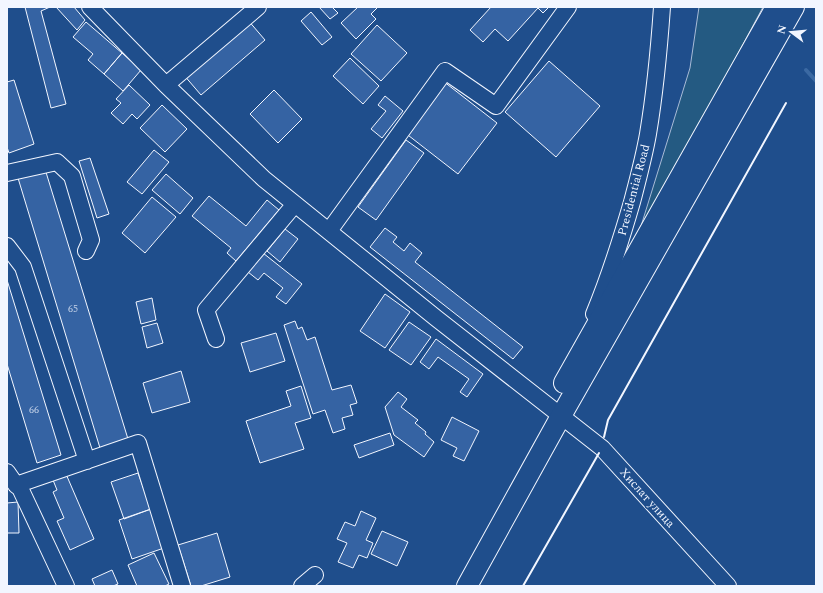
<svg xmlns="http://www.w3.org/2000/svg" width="823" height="593" viewBox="0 0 823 593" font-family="Spectral,serif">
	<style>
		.green { fill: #245a82; stroke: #a8bbd7 }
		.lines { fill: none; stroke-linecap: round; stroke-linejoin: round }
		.stream { stroke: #3b69a3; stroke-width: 4 }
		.building { fill: #3563a3; stroke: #f2f6ff }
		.minor-casing { stroke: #f2f6ff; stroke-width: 18 }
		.major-casing { stroke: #f2f6ff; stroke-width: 22 }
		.minor { stroke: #1f4e8c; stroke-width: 16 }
		.major { stroke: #1f4e8c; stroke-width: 20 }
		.wall { stroke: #f2f6ff; stroke-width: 2 }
		.labels { text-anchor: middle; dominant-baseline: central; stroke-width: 3; stroke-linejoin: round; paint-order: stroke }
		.number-label { font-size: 10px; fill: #c3d1e8 }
		.street-label { font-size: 12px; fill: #f2f6ff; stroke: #1f4e8c }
	</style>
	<rect width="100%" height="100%" fill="#1f4e8c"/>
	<!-- green -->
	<path class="green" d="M699 7H763L653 212 637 239 690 68Z"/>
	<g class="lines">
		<!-- stream -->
		<path class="stream" d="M806 70 816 81"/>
	</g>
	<!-- building -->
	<path class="building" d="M25 7H50L41 11 66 104 51 108Z
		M56 7H74L85 20 77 30Z
		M319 7H332L338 13 330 19Z
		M358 7H378L371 14 376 19 356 39 341 23Z
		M491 7H549L543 13 538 8 508 41 495 29 483 42 470 30Z
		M311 12 332 37 322 45 301 21Z
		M247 19 265 40 201 95 183 74Z
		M86 22 122 53 104 74 88 60 93 54 73 37Z
		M377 25 407 53 381 81 351 54Z
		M122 53 141 70 123 91 104 74Z
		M350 58 379 86 363 104 333 76Z
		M549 61 600 106 556 157 505 112Z
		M14 80 34 144 9 153 7 147V82Z
		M443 81 497 123 458 174 404 132Z
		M129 85 150 105 137 119 132 114 123 124 111 113 121 103 116 99Z
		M274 90 302 119 278 143 250 114Z
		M385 96 403 111 382 138 371 129 386 111 378 105Z
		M162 105 187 129 165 152 140 128Z
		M406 140 424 153 376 220 358 207Z
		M154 150 169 162 142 194 127 182Z
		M90 158 109 214 97 218 79 161Z
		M45 169 128 439 100 448 18 178Z
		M166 174 193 198 180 214 152 190Z
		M209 196 246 226 267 200 279 210 236 261 227 253 231 248 192 216Z
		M152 197 176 217 145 253 122 233Z
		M385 228 397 237 393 242 404 251 410 243 422 253 415 262 523 347 513 359 370 247Z
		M285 229 298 239 280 262 267 251Z
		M263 253 302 284 286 304 276 297 283 288 264 273 258 280 248 272Z
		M7 280 61 455 37 463 7 364Z
		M385 294 410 312 385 348 360 331Z
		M152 298 156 320 141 324 136 302Z
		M295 321 298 329 302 327 307 340 315 337 332 390 351 385 357 403 350 405 353 415 342 418 345 429 333 433 325 410 313 414 284 325Z
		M409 322 431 337 411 365 389 350Z
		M157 323 163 343 147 348 142 327Z
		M276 333 285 361 250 372 241 343Z
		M436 339 483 374 467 397 460 392 469 379 438 357 429 369 420 362Z
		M181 371 190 402 152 413 143 383Z
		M301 386 311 418 295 423 304 449 260 463 246 421 291 406 286 391Z
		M398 392 407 399 401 407 418 420 415 423 426 432 425 434 434 442 424 457 394 435 385 407Z
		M452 417 479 431 464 461 453 456 457 448 441 440Z
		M390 433 394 445 359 458 354 445Z
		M138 473 151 509 124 519 111 482Z
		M66 474 94 539 70 550 57 521 64 518 53 492 57 490 53 480Z
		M18 502 19 533H7V503Z
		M151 509 164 548 132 559 119 520Z
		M361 511 376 518 366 540 373 543 367 558 359 555 353 568 338 562 347 543 337 539 345 522 355 526Z
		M382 531 408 542 397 566 371 554Z
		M217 533 230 577 201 586H191L178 545Z
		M154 553 169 584 165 586H137L128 565Z
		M112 570 118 584 113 586H95L92 579Z"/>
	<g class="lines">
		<!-- minor casing -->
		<g class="minor-casing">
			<path id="minor" d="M90 7 166 85 264 179 436 318 602 448 728 586
				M166 85 258 7
				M7 173 57 162 72 176 91 240 86 251
				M329 231 445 71 496 106 568 7
				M7 246 23 267 87 461
				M594 314C609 278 621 240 632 202 638 179 644 157 648 134 655 92 659 50 662 7
				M216 339 206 310 295 204
				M7 472 16 485 20 488 66 586
				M16 485 138 443 182 586
				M302 586 315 575"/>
		</g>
		<!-- major casing -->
		<g class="major-casing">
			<path id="major" d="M564 383 776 7
				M467 586 561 416 794 7"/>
		</g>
		<!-- minor -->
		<use href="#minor" class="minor"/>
		<!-- major -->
		<use href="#major" class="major"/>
		<!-- wall -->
		<path class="wall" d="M604 437 608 420 786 103
			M523 586 599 453"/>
	</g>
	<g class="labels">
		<!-- number labels -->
		<g class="number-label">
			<text x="73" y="309">65</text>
			<text x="34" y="410">66</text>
		</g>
		<!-- street labels -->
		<g class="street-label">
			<text transform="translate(634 190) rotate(-75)">Presidential Road</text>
			<text transform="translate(647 498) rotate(48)">Хислат улица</text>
		</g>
	</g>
	<!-- border -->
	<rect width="823" height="593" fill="none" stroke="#f2f6ff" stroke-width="16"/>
	<!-- north arrow -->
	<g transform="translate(791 32) rotate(286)" stroke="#1f4e8c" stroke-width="3" paint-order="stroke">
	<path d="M0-3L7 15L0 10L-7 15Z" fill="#f2f6ff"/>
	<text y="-6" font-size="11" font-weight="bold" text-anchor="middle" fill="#f2f6ff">N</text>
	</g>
</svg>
